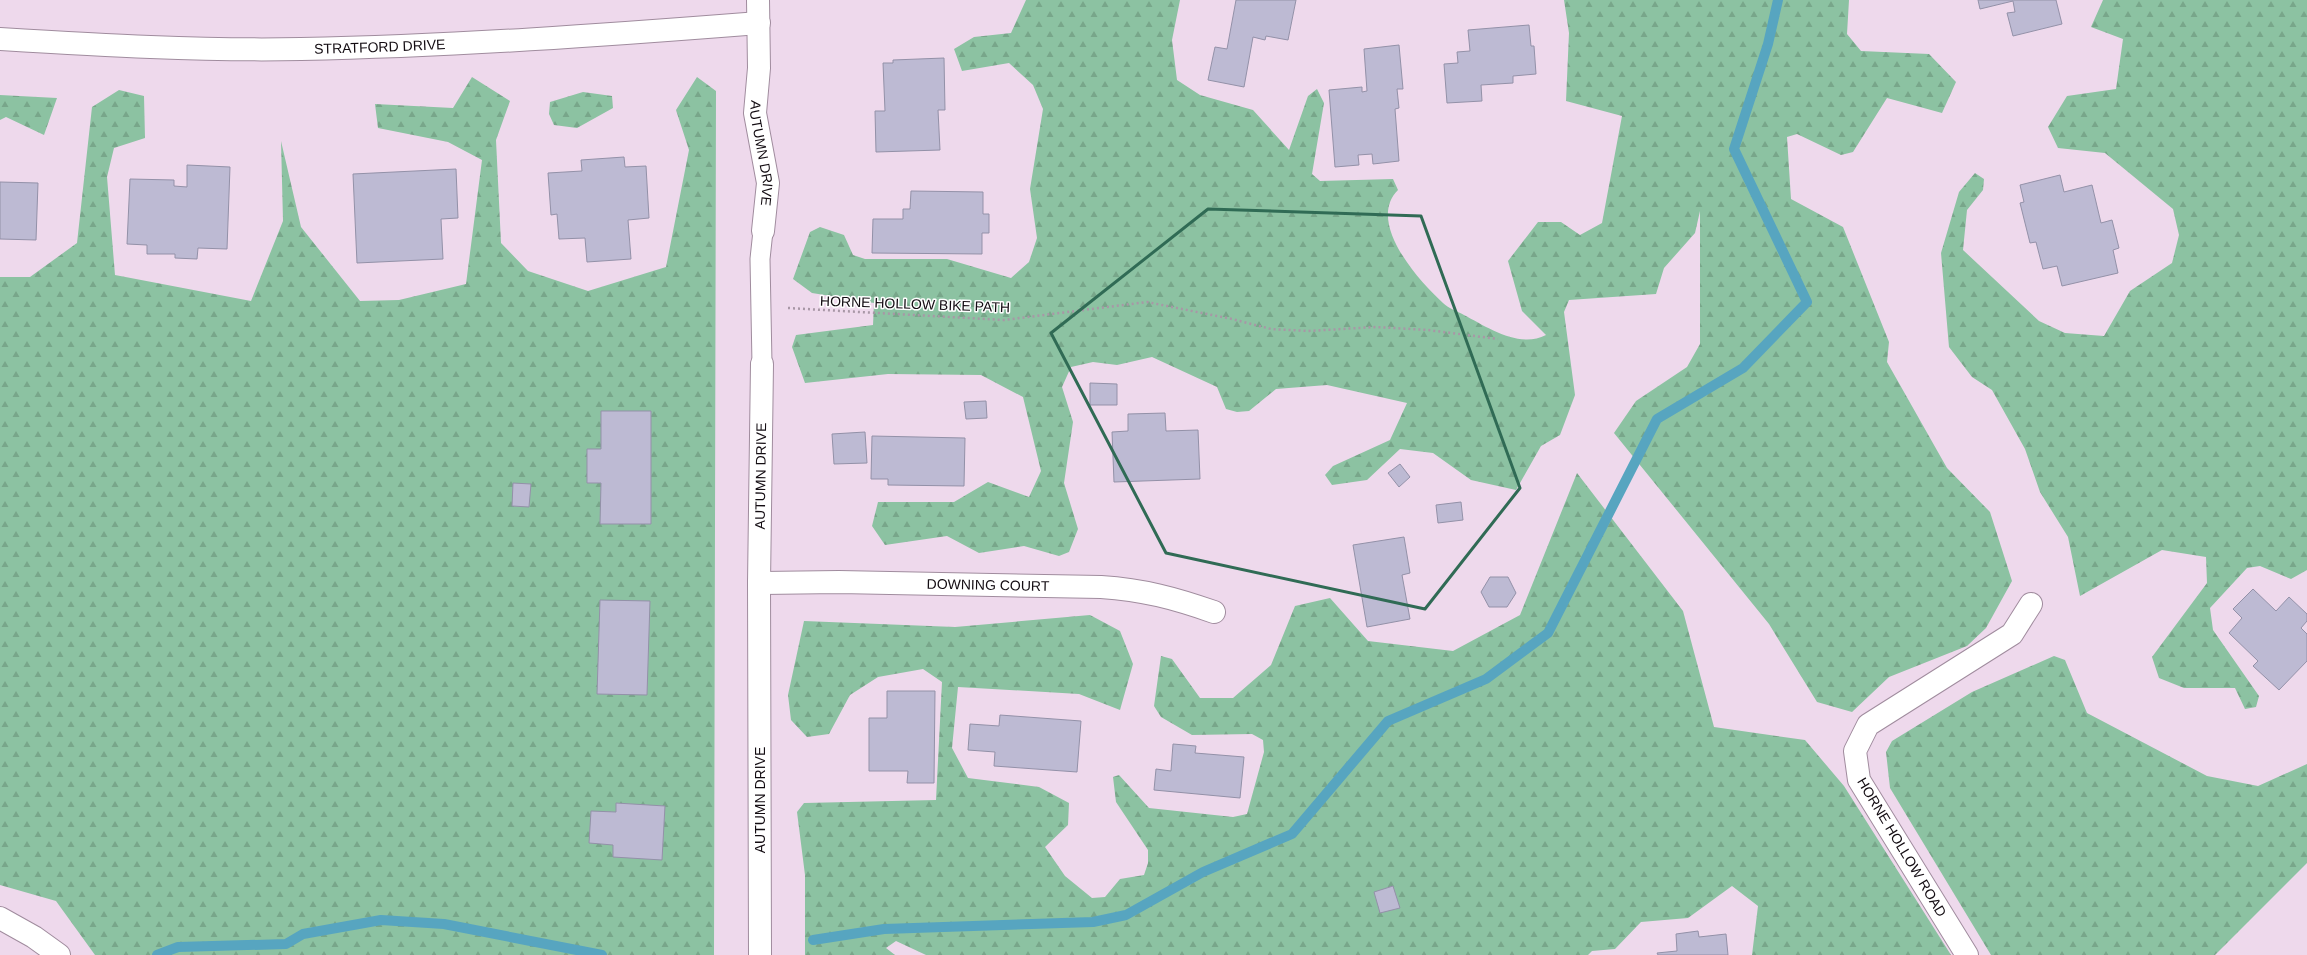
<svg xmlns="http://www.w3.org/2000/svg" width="2307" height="955" viewBox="0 0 2307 955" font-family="Helvetica,sans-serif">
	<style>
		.forest { fill: url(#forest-firs) }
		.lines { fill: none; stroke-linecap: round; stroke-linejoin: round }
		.stream { stroke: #57a5c0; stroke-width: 10 }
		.building { fill: #bdbad3; stroke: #9391a8 }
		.lane-casing { stroke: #a08c9e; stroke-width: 21 }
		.street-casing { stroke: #a08c9e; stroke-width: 24 }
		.path { stroke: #a897a6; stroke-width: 2.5; stroke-dasharray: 2 3; stroke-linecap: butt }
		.lane { stroke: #fff; stroke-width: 19 }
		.street { stroke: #fff; stroke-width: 22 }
		.marked { fill: none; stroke: #306b55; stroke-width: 3; stroke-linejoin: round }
		.labels { text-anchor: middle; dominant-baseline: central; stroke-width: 3; stroke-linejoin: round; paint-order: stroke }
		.street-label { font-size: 14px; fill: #130c12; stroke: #fff }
	</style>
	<defs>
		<pattern id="forest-firs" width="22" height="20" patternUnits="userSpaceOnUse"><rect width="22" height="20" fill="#8cc2a2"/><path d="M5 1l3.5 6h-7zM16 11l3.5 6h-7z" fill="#78a68a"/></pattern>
	</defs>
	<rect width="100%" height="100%" fill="#eed9ec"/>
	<!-- forest -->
	<path class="forest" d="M1026 0H1180L1172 40 1177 80 1200 95 1253 110 1289 150 1308 96 1317 89 1324 103 1312 174 1320 181 1393 179 1398 190C1366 222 1418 280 1443 303 1448 308 1457 311 1464 315 1487 327 1519 349 1546 335L1522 311 1508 261 1538 222H1561L1580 235 1602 223 1622 116 1566 101 1569 33 1564 0H1849L1847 34 1861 51 1929 54 1956 82 1942 113 1887 98 1853 152 1841 155 1797 134 1787 137 1791 199 1843 227 1889 342 1887 362 1947 468 1990 512 2012 581 1986 628 1967 646 1889 677 1852 712 1817 702 1769 624 1614 433 1636 401 1687 367 1700 344V211L1695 233 1664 268 1656 294 1569 300 1564 312 1575 395 1560 435 1541 446 1516 490 1471 480 1433 453 1400 449 1367 480 1332 485 1325 475 1333 466 1390 440 1407 403 1327 385 1276 389 1249 411 1237 412 1226 409 1217 387 1152 357 1117 365 1093 362 1071 367 1062 387 1073 422 1064 483 1078 529 1069 552 1059 556 1024 546 979 553 947 536 885 545 872 526 878 502H954L988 482 1029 497 1041 471 1023 397 981 375 888 374 805 383 792 347 796 335 873 325 874 303 812 293 793 279 810 232 820 227 844 235 853 255 865 259H947L1011 278 1029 262 1037 238 1030 189 1043 109 1033 85 1009 63 962 71 954 49 974 37 1011 33Z
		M2103 0H2307V570L2291 579 2260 566 2247 568 2210 608 2213 630 2259 696 2256 707 2245 709 2235 688H2184L2159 678 2152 657 2207 583 2206 557 2162 550 2080 596 2068 537 2040 492 2025 449 1992 390 1972 377 1949 347 1941 253 1959 192 1975 173 1984 179 1983 190 1967 210 1963 250 2039 321 2065 333 2104 336 2130 291 2172 263 2179 235 2173 209 2105 153 2058 148 2048 127 2067 96 2116 89 2123 39 2091 27Z
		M472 77 510 101 496 140 501 243 528 271 588 291 666 267 689 150 676 110 697 77 716 91 714 955H95L56 901 0 885V277H30L77 243 92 107 119 90 144 96 145 138 114 148 107 177 115 275 251 301 283 221 281 141 301 227 360 301 399 300 466 284 482 160 448 142 378 128 375 104 453 108Z
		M583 92 612 96 613 108 577 128 554 125 549 114 550 102Z
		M0 95 57 98 44 135 6 117 0 120Z
		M1577 473 1683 611 1714 727 1805 740 1844 786 1951 955H1752L1758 906 1732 886 1688 918 1641 922 1615 949 1592 951 1588 955H926L896 941 886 948 895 955H805V875L797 812 804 803 936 800 942 682 923 669 878 677 850 695 829 734 807 737 791 720 788 695 804 621 955 627 1090 615 1120 631 1133 664 1120 710 1079 694 958 687 952 748 968 778 1039 787 1069 803 1068 825 1045 847 1065 876 1092 898 1105 897 1120 879 1144 875 1148 863V850L1116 802 1113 777 1119 775 1149 808 1233 817 1247 814 1264 752 1263 740 1252 734 1192 735 1161 717 1154 706 1161 656 1172 659 1200 698H1233L1271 665 1295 606 1330 598 1368 641 1453 651 1520 615Z
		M2054 656 2065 660 2087 713 2207 776 2258 786 2307 764V863L2215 955H1991L1890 788 1886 752 1892 741 1972 692Z"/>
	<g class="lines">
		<!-- stream -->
		<path class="stream" d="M813 940 884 929 1093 922 1126 915 1203 872 1292 834 1388 721 1486 679 1548 633 1657 419 1743 368 1807 302 1734 149 1768 44 1778 0
			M157 955 178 947 286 944 303 934 381 920 444 924 602 955"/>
	</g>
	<!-- building -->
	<path class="building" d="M1236 0H1296L1288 40 1266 36 1265 40 1253 37 1244 87 1208 80 1215 47 1227 49Z
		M1978 0H2056L2062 24 2013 36 2007 13 2015 12 2013 1 1980 9Z
		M1529 25 1531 46H1534L1536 74 1513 76V83L1481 85 1482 101 1447 103 1444 64 1458 63 1457 52 1470 51 1468 30Z
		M1399 45 1403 89H1397L1399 108 1395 109 1399 161 1373 164 1372 154 1358 155 1359 165 1335 167 1329 90 1362 87V92L1367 91 1364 49Z
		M944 58 945 110H938L940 150 876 152 875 111H885L883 63H893V60Z
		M624 157 625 167 646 166 649 218 628 220 631 259 587 262 585 238 559 239 557 214 551 215 548 173 582 171 581 160Z
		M187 165 230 167 227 249 198 248 197 259 175 258V254H147V245L127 244 130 179 174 180V186L187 187Z
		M456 169 458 218 441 219 443 259 357 263 353 174Z
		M2060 175 2064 192 2092 185 2101 223 2112 220 2119 248 2113 250 2118 273 2062 286 2057 266 2043 269 2036 242 2030 243 2020 203 2024 202 2020 185Z
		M0 182 38 183 36 240 0 239Z
		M911 191 983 192V214H989V233H982V254L872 253 873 219H903V209H910Z
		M1090 383 1117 384V405H1090Z
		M986 401 987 418 966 419 964 402Z
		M601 411H651V524H600L601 483H587V449H601Z
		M1165 413 1166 431 1198 430 1200 479 1114 482 1112 432 1128 431V414Z
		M865 432 867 463 834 464 832 434Z
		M872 436 965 438 964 486 888 485V479H871Z
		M1400 464 1410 477 1399 487 1388 473Z
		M513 483 531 484 529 507 512 506Z
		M1461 502 1463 520 1438 523 1436 505Z
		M1404 537 1410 573 1402 575 1410 619 1367 627 1353 545Z
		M1490 577H1508L1516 593 1507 607H1489L1481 592Z
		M2253 589 2276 611 2289 597 2307 614V621L2301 628 2307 634V661L2279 690 2253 666 2258 661 2229 633 2242 618 2233 609Z
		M600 600 650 601 647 695 597 694Z
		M887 691H935L934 783H907L908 771H869V718H887Z
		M1000 715 1081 721 1077 772 994 766 995 752 968 750 970 724 999 726Z
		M1173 744 1196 746 1195 753 1244 757 1240 798 1154 790 1156 769 1171 771Z
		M616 803 665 806 662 860 613 857V845L589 843 591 811 616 812Z
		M1393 886 1400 908 1380 913 1374 892Z
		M1698 931 1699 937 1726 934 1728 955H1658L1657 953 1677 951 1676 934Z"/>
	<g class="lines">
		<!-- lane casing -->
		<g class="lane-casing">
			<path id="lane" d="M762 364 760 259 763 231"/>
		</g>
		<!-- street casing -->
		<g class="street-casing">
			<g id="street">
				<path id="s1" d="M758 0 759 68 755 113 768 183 763 231"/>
				<path id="s2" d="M0 39C100 45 201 51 301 49 454 46 606 35 759 23"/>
				<path id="s3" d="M759 583 839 582 1101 587C1144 590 1174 598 1214 612"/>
				<path d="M0 918 34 937 59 955"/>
				<path id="s4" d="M760 955 759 583 762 364"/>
				<path d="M1967 955 1859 780 1855 751 1868 725 2012 634 2031 604"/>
			</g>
		</g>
		<!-- path -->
		<path class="path" d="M788 308 1004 320 1147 302 1232 319 1271 329 1308 331 1376 327 1428 330 1498 339"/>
		<!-- lane -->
		<use href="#lane" class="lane"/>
		<!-- street -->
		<use href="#street" class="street"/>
	</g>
	<!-- marked area -->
	<path class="marked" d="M1208 209 1421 216 1520 488 1425 609 1166 553 1051 333Z"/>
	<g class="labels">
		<!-- street labels -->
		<g class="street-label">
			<text stroke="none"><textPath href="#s2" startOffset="380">STRATFORD DRIVE</textPath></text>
			<text stroke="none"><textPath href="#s1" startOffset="154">AUTUMN DRIVE</textPath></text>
			<text transform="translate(915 304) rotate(2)">HORNE HOLLOW BIKE PATH</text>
			<text stroke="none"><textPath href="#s4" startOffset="479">AUTUMN DRIVE</textPath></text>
			<text stroke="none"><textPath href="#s3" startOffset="229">DOWNING COURT</textPath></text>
			<text transform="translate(760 800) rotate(-90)">AUTUMN DRIVE</text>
			<text transform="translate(1902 847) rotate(59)">HORNE HOLLOW ROAD</text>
		</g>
	</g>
</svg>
